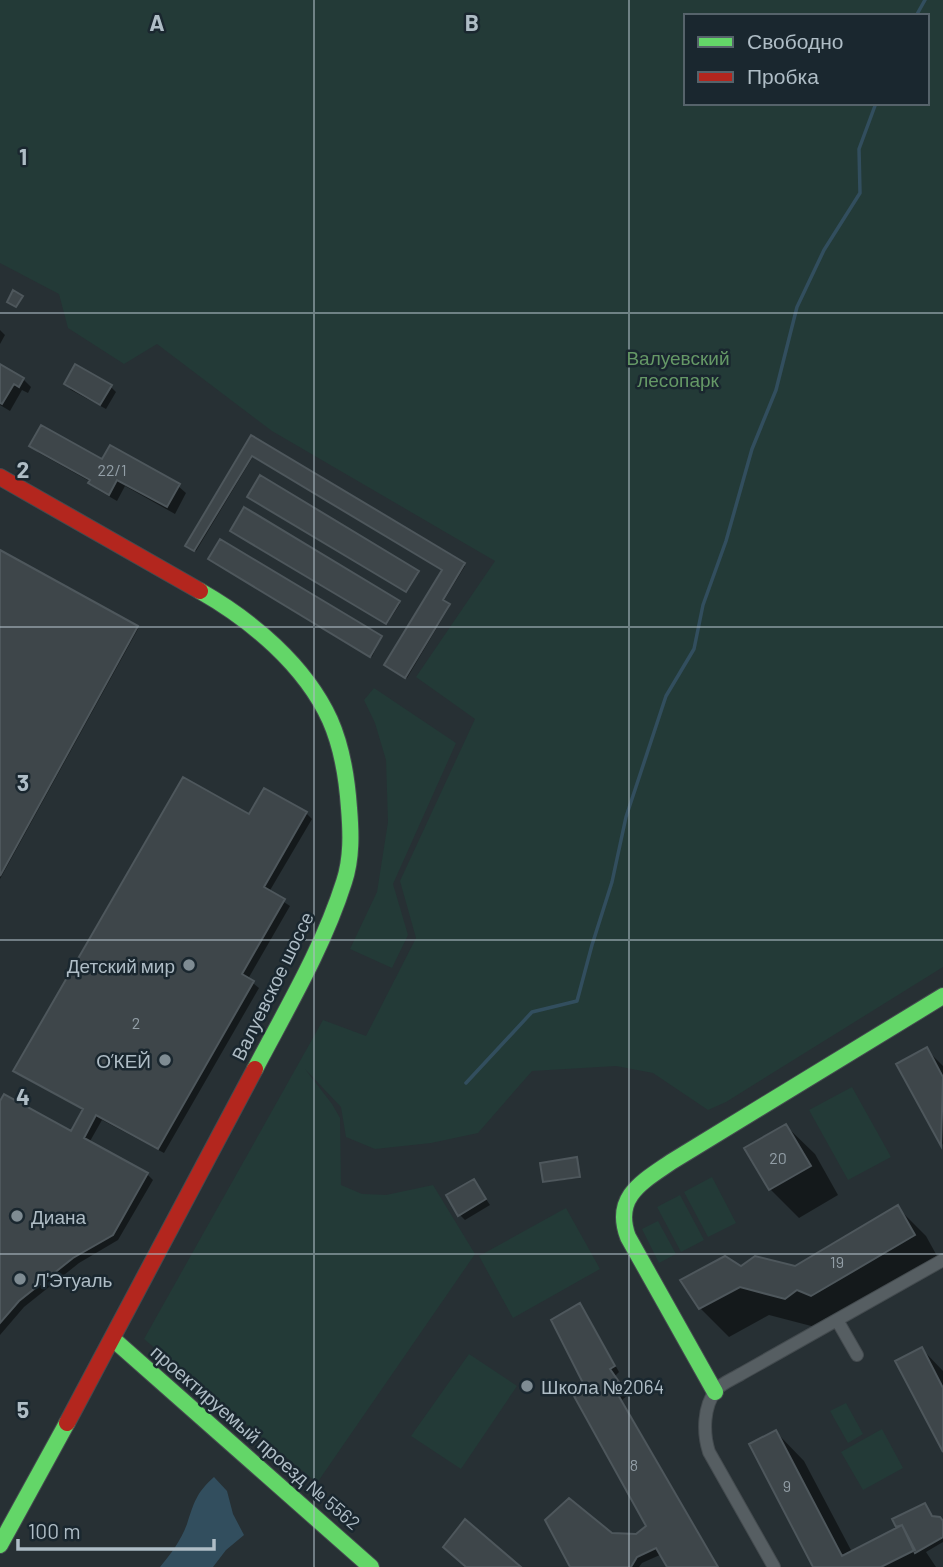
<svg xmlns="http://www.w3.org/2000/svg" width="943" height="1567" viewBox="0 0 943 1567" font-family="Barlow,sans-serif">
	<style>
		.green { fill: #233a37; fill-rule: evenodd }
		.water { fill: #324e5e }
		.shadow { fill: #0007 }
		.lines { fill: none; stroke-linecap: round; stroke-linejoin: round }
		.stream { stroke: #324e5e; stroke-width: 3.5 }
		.building { fill: #3e464a; stroke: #4e575c; stroke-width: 2 }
		.street-casing { stroke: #444b4f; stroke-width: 14 }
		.fast-casing { stroke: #444b4f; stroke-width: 18 }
		.jam-casing { stroke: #444b4f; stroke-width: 18 }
		.street { stroke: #565e62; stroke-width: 12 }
		.fast { stroke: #63d668; stroke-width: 16 }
		.jam { stroke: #b3261e; stroke-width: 16 }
		.grid { fill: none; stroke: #afbdc6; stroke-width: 2; stroke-opacity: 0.55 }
		.poi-dot { fill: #7f8c93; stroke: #1a272f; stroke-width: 2.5 }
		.labels { text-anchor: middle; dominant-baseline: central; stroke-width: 5; stroke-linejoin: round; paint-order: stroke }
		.number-label { font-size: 16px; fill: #939fa7 }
		.park-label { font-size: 19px; fill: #659866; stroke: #1a272f }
		.poi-label { font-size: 19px; fill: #afbdc6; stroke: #1a272f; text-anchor: start }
		.street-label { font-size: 19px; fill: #afbdc6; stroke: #1a272f }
		.grid-label { font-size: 23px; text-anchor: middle; font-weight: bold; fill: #afbdc6; stroke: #1a272f; stroke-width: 5; stroke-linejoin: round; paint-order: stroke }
	</style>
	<rect width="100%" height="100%" fill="#273034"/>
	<!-- green -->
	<path class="green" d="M0 0H943V967L726 1102 708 1110 653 1073 616 1066 532 1071 478 1133 431 1143 375 1149 346 1137 341 1107 305 1069 332 1104 340 1118 341 1185 362 1194 386 1195 433 1185 475 1254 317 1483 144 1339 323 1020 366 1036 416 938 400 881 475 719 416 677 495 561 272 431 157 344 124 364 68 328 59 294 0 263ZM686 16H927V103H686Z
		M374 688 456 743 393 884 408 935 392 968 350 949 377 892 388 822 386 760 375 723 364 700Z
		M852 1087 891 1157 848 1180 809 1110Z
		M712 1177 736 1223 708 1237 684 1192Z
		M680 1195 704 1240 681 1252 657 1207Z
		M566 1208 600 1269 513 1318 479 1256Z
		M658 1221 676 1254 659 1263 642 1229Z
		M469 1354 517 1386 461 1469 411 1436Z
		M846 1403 863 1434 848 1443 830 1411Z
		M882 1429 903 1468 863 1490 841 1452Z"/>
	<!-- water -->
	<path class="water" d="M214 1477 227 1491 233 1514 244 1535 226 1550 213 1567H160C171 1554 181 1540 187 1524 194 1503 196 1493 214 1477Z"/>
	<!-- shadow -->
	<path class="shadow" d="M0 330 5 335 0 344Z
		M0 366 23 379 31 387 28 393 22 390 10 411 0 405Z
		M66 384 110 386 116 392 106 409 71 390Z
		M252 437 465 566 443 602 450 606 407 678 387 666 444 570 254 455 196 551 187 545Z
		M31 446 103 461 178 486 186 493 175 514 125 486 117 501 98 490 89 481 39 453Z
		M250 498 418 572 419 573 407 592Z
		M233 532 399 602 400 604 387 624Z
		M221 541 381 638 372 657 211 560Z
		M0 552 138 629 0 879Z
		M306 813 312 819 269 892 290 906 248 979 259 988 164 1153 102 1120 89 1143 147 1174 153 1180 118 1240 79 1263 24 1307 0 1335V1105L72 1133 84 1110 21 1076 16 1070 249 817Z
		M926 1049 943 1066V1145L898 1065Z
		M786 1126 815 1154 838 1195 799 1218 770 1189Z
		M576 1159 580 1178 544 1182Z
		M474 1181 490 1205 465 1220 460 1215Z
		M897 1207 926 1236 942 1265 840 1324 826 1318 815 1327 769 1315 729 1337 700 1308 741 1269 795 1268Z
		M579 1305 585 1311 619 1372 615 1376 628 1395 622 1400 718 1567H669L662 1554 642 1563 639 1567H572L611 1534 636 1536 648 1527 585 1384Z
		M922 1349 943 1371V1448Z
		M776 1432 804 1461 852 1552 899 1528 898 1526 925 1505 933 1518 943 1523V1542L926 1552 936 1567H815Z"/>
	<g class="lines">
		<!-- stream -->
		<path class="stream" d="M916 16 925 0
			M466 1083 532 1012 577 1001 592 945 612 882 626 817 666 696 694 649 703 605 726 541 752 449 776 390 797 307 824 250 860 193 859 149 876 103"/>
	</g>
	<!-- building -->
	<path class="building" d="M13 290 23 296 16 307 7 302Z
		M0 364 24 378 19 387 14 384 2 404 0 403Z
		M75 364 112 385 100 405 64 384Z
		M41 425 102 459 110 445 180 484 167 507 117 480 109 495 88 483 90 480 29 446Z
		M251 435 465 563 443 600 450 604 405 678 384 665 442 570 252 456 194 551 185 546Z
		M260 475 419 571 406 592 247 497Z
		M244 507 400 601 386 624 230 531Z
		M220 539 382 636 370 657 208 559Z
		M0 550 138 626 0 876Z
		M183 777 249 814 264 788 307 812 264 887 285 899 242 974 254 981 158 1149 96 1115 84 1138 148 1173 113 1235 73 1258 19 1301 0 1323V1101L4 1094 71 1131 83 1109 13 1071Z
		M927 1047 943 1077 941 1146 896 1064Z
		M786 1124 811 1166 769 1190 744 1148Z
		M577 1157 580 1177 543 1182 540 1163Z
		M474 1179 486 1199 458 1216 446 1195Z
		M898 1205 915 1235 811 1296 797 1290 785 1299 740 1287 699 1309 680 1280 725 1256 741 1266 755 1256 795 1266Z
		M580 1303 615 1366 610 1369 624 1389 617 1393 718 1567H667L656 1548 637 1557 631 1567H570L545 1520 569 1498 612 1533 636 1534 646 1526 570 1389 583 1383 551 1320Z
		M922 1347 943 1388V1452L895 1361Z
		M776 1430 842 1556 902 1525 915 1550 881 1567H813L749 1444Z
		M925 1503 932 1516 940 1517 943 1521V1537L915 1553 902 1525 896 1527 892 1519Z
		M465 1519 521 1567H466L443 1547Z"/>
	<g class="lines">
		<!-- street casing -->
		<g class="street-casing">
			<path id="street" d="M837 1320 857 1355
				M774 1567 709 1452C703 1433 703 1407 716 1390 722 1383 733 1379 741 1374L943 1260"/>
		</g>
		<!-- fast casing -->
		<g class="fast-casing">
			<path id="fast" d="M200 591C251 620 305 665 330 720 342 747 347 779 349 808 351 832 352 858 344 882 323 948 287 1008 255 1069
				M113 1339 371 1567
				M715 1392 628 1237C613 1197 642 1182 671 1162L943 996
				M0 1545 67 1423"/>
		</g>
		<!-- jam casing -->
		<g class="jam-casing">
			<path id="jam" d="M0 477 200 591
				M67 1423 255 1069"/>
		</g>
		<!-- street -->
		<use href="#street" class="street"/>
		<!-- fast -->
		<use href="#fast" class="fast"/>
		<!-- jam -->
		<use href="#jam" class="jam"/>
	</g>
	<!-- grid -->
	<path class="grid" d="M314 0V1567M629 0V1567M0 313H943M0 627H943M0 940H943M0 1254H943"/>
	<!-- markers -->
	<g class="poi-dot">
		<circle cx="189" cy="965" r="7"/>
		<circle cx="165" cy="1060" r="7"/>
		<circle cx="17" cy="1216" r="7"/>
		<circle cx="20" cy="1279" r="7"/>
		<circle cx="527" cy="1386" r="7"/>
	</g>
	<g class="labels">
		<!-- number labels -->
		<g class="number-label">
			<text x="112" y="469">22/1</text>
			<text x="136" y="1022">2</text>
			<text x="778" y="1157">20</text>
			<text x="837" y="1261">19</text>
			<text x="634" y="1464">8</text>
			<text x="787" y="1485">9</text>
		</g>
		<!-- park labels -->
		<g class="park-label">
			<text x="678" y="357">Валуевский<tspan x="678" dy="22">лесопарк</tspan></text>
		</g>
		<!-- poi labels -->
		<g class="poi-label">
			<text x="175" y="965" text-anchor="end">Детский мир</text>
			<text x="151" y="1060" text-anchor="end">О’КЕЙ</text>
			<text x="31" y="1216">Диана</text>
			<text x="34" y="1279">Л'Этуаль</text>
			<text x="541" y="1386">Школа №2064</text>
		</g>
		<!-- street labels -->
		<g class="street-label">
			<text transform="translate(272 986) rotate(-64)">Валуевское шоссе</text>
			<text transform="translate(256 1437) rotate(41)">проектируемый проезд № 5562</text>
		</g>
	</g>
	<g class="grid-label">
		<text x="157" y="31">A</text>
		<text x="472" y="31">B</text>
		<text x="23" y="165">1</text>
		<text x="23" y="478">2</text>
		<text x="23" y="791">3</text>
		<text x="23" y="1105">4</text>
		<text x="23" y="1418">5</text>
	</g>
	<!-- legend -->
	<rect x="684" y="14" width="245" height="91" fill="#1a272f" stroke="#56636b" stroke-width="2"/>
	<rect x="698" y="37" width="35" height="10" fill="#63d668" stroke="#56636b" stroke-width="2"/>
	<text x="747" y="49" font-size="21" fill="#afbdc6">Свободно</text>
	<rect x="698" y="72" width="35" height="10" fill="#b3261e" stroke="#56636b" stroke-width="2"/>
	<text x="747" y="84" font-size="21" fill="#afbdc6">Пробка</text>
	<!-- scale -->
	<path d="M18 1539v10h196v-10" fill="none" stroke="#afbdc6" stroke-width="3.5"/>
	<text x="28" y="1539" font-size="21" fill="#afbdc6" stroke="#1a272f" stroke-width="5" paint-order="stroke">100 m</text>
</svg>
